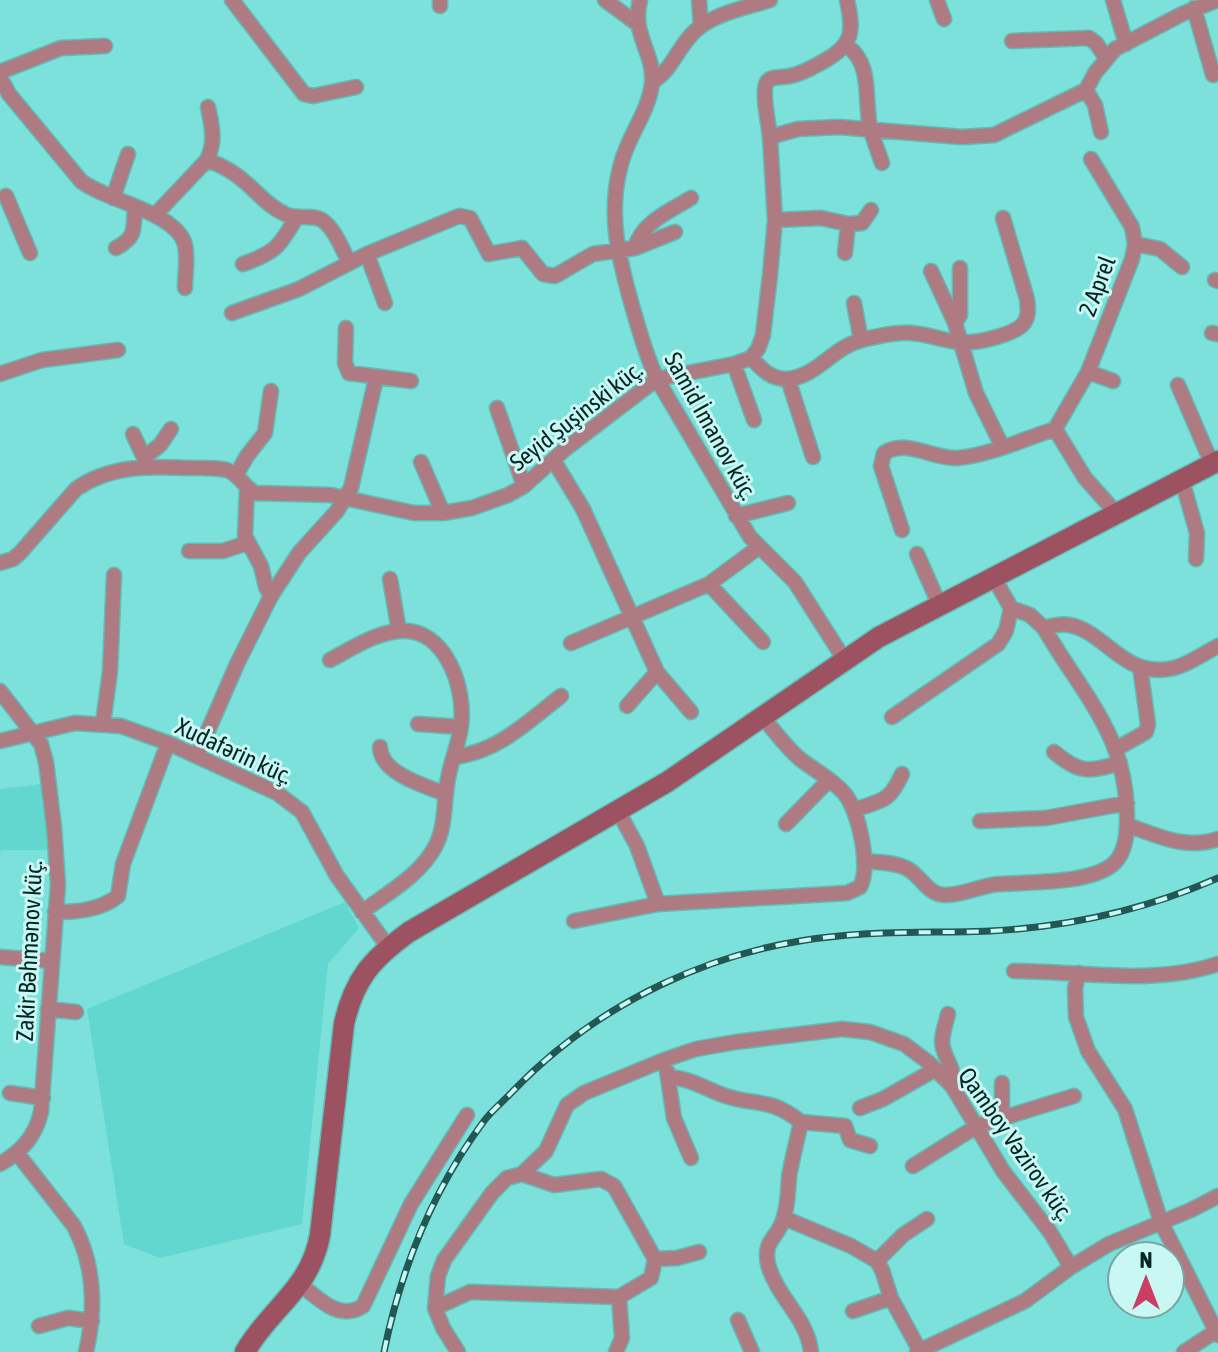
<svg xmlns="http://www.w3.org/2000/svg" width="1218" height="1352" viewBox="0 0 1218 1352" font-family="'Asap Condensed',sans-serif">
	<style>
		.built { fill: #62d7cf }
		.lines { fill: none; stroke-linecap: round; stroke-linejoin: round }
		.street-casing { stroke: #63bbb5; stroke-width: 17 }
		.secondary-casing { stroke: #63bbb5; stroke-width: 23 }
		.street { stroke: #af7b83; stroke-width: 14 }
		.secondary { stroke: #9c5260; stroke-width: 20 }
		.rail-casing { stroke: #235753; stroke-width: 7 }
		.rail { stroke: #c9f8f4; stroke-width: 4; stroke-dasharray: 12; stroke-linecap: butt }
		.labels { text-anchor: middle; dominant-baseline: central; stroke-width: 6; stroke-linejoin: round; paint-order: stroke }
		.street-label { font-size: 24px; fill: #032523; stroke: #c9f8f4 }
	</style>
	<rect width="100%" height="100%" fill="#7be1da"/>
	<!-- built -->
	<path class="built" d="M42 784 49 850H1L0 854V789Z
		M345 902 359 928 328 964 302 1224 160 1258 124 1244 87 1009Z"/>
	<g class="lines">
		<!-- street casing -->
		<g class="street-casing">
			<path id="street" d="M232 0 304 94 313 96 356 87
				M605 0 636 23
				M640 0C631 36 655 52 652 84 648 113 628 136 621 164 607 214 619 260 633 309 640 333 646 356 657 379L750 537 795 582 844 659
				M699 0 701 26
				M937 0 944 19
				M1113 0 1126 44
				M440 6V0
				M1194 8 1213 75
				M1012 41 1089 38 1096 43 1106 58
				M847 46C873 64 864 99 870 127 873 139 878 151 882 163
				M0 72 61 48 105 46
				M0 77 9 94 81 181C106 201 177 212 185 245 188 258 185 274 185 288
				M652 82C672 70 677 49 693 33 711 14 745 8 770 0
				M1086 90 1095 105 1101 132
				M770 137C769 126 761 91 767 82 772 75 783 78 790 76 802 74 813 67 824 61 853 45 854 32 847 0
				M1091 159 1132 227 1135 244 1132 259 1088 372 1055 429 1085 478 1117 514
				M207 160C216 141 212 127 208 107
				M6 196 30 253
				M113 198 128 154
				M155 215 207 160C221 165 234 172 245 182 258 193 269 207 285 214 297 220 313 214 322 220 335 229 342 249 349 262
				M775 220 821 218 848 224 862 223 871 210
				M1135 244 1160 249 1182 267
				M116 248C137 237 133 229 135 207
				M635 248 675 232
				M845 253 848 224
				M367 254 385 303
				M243 264C274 253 279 248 296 218
				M931 271 955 323 976 393 1002 446
				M1215 280 1218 281
				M854 303 861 340
				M232 313 299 289 367 254 459 216 470 218 489 254 522 248 543 274 555 276 593 254 635 248C642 222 670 211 691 198
				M955 323 960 315V268
				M346 328 345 363 349 373 411 381
				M1212 333 1218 334
				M751 358C762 369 770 379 787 379 817 377 833 347 862 340 878 336 896 332 911 333 928 334 943 341 960 342 975 344 1015 335 1024 323 1029 316 1028 308 1027 299L1003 218
				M734 364 754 420
				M1088 372 1113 381
				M0 374 42 360 118 350
				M788 379 813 457
				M1178 385 1212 464
				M497 408 524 486
				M133 434 146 462
				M145 457 160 445 171 429
				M554 461 583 509 657 672 691 712
				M421 462 443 513
				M236 475 247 456 265 433 271 391
				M1182 480 1197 533 1196 559
				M247 489 245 536 261 566 266 587 271 596
				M736 516 788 503
				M902 530 881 466 884 453C907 438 934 460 958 458 990 455 1024 439 1055 429
				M189 551H223L247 543
				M917 554 939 604
				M0 563 13 559 20 553 76 489C110 465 150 466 189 468 201 468 215 467 227 470 239 474 244 487 255 493L331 495 414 513H443L472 508 508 495 524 486 564 450 657 379 734 364 751 358 758 349 763 335 770 275 775 220 770 137 798 129 839 127 962 137 994 135 1086 90 1095 73 1115 49 1182 14 1218 0
				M994 578 1011 608 1030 615 1044 628C1052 626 1060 623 1069 625 1106 631 1123 680 1174 668 1190 664 1204 653 1218 646
				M390 579 399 631
				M709 584 763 642
				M571 643 709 584 759 547
				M330 660C351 649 373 634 398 631 446 626 466 689 461 726 459 743 452 758 449 774 443 798 447 825 435 847 420 875 388 893 362 912
				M0 691 41 744 46 762 54 827 58 885 41 1112C35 1137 22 1151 0 1164
				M627 706 657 672
				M892 717 998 644 1006 631 1011 608
				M103 723 110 672 114 575
				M418 724 461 727
				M0 741 75 723 121 726 168 743 277 793 302 812 337 876 388 947
				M380 747C381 774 425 786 446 794
				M1116 749 1146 732 1148 724 1140 667
				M1054 752C1081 774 1088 772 1120 763
				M197 756 237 664 271 596 299 553 337 511 351 488 376 378
				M454 757C498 752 527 722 561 696
				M854 810C882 800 889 803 902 774
				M618 811 637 846 658 904 847 893 860 887C871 866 859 811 844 793 832 779 814 770 800 759 786 747 774 731 763 717
				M980 821 1046 818 1127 803
				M786 824 829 780
				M1127 825C1159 836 1185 850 1218 839
				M864 861C878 862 894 862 906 868 921 875 927 895 945 895 963 895 980 886 998 884 1028 882 1088 884 1112 865 1125 855 1127 836 1127 821 1128 735 1083 696 1044 628
				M55 912C77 912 101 910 118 896L123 864 168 743
				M574 921 658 904
				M0 957 52 961
				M1014 971C1082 971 1153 986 1218 964
				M1079 973 1075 988 1076 1017 1088 1051 1125 1109 1161 1222 1218 1335
				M48 1009 76 1012
				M948 1014C946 1024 940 1037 943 1048 947 1064 955 1066 952 1086
				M667 1071 674 1118 691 1158
				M669 1077C689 1078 704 1088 723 1095 757 1107 768 1096 801 1122
				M10 1093 43 1098
				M860 1108 883 1099 936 1069
				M1002 1117V1083
				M17 1153 74 1226C95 1266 96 1309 86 1352
				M913 1166 977 1126 1074 1096
				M784 1218 851 1246 877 1261 882 1270 891 1298 920 1351
				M655 1259 677 1258 699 1252
				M877 1261 903 1235 927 1219
				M300 1284C318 1298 339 1322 363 1306L411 1204 467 1115
				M435 1308 470 1292 619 1297 651 1278 655 1259 614 1186 601 1179 554 1185 522 1174
				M853 1311 891 1298
				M738 1320 752 1352
				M39 1326 68 1318 92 1321
				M458 1352 443 1328 435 1308 438 1276 444 1260 492 1193 507 1178 522 1174 546 1151 567 1105 584 1093 664 1060 696 1049 736 1042 842 1029 870 1032 904 1044 928 1062 952 1086 1003 1171 1050 1232 1071 1267
				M616 1352 622 1338 619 1297
				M811 1352C807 1317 777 1298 768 1264 763 1240 777 1239 783 1220 788 1207 788 1191 789 1177 792 1159 797 1140 801 1122L845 1126 850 1140 870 1146
				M917 1352 1025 1301 1071 1267 1109 1244 1191 1210 1218 1196
				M1184 1352 1216 1331"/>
		</g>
		<!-- secondary casing -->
		<g class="secondary-casing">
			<path id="secondary" d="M245 1352C270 1308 310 1290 320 1235L344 1024C354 979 372 959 409 932L667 782 879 637 1218 461"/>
		</g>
		<!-- street -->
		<use href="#street" class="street"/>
		<!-- secondary -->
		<use href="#secondary" class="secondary"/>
		<!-- rail casing -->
		<g class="rail-casing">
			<path id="rail" d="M384 1352C401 1268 432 1191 484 1121 492 1110 504 1101 513 1091 599 1002 716 947 839 936 889 931 940 933 990 931 1069 927 1145 910 1218 878"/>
		</g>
		<!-- rail -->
		<use href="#rail" class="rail"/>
	</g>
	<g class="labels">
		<!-- street labels -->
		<g class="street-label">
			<text transform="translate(1097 286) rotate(-69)">2 Aprel</text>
			<text transform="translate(576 416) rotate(-38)">Seyid Şuşinski küç.</text>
			<text transform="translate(711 426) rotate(61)">Samid İmanov küç.</text>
			<text transform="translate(234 751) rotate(25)">Xudafərin küç.</text>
			<text transform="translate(29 951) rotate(-87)">Zakir Bəhmənov küç.</text>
			<text transform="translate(1016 1144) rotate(55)">Qamboy Vəzirov küç.</text>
		</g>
	</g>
	<!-- north arrow -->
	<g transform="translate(1146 1280)"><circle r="38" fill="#c9f8f4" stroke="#7aa4a0" stroke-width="2"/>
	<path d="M0-6L14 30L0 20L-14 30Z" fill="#cc3d63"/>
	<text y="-12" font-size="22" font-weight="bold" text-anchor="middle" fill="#032523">N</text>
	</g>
</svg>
